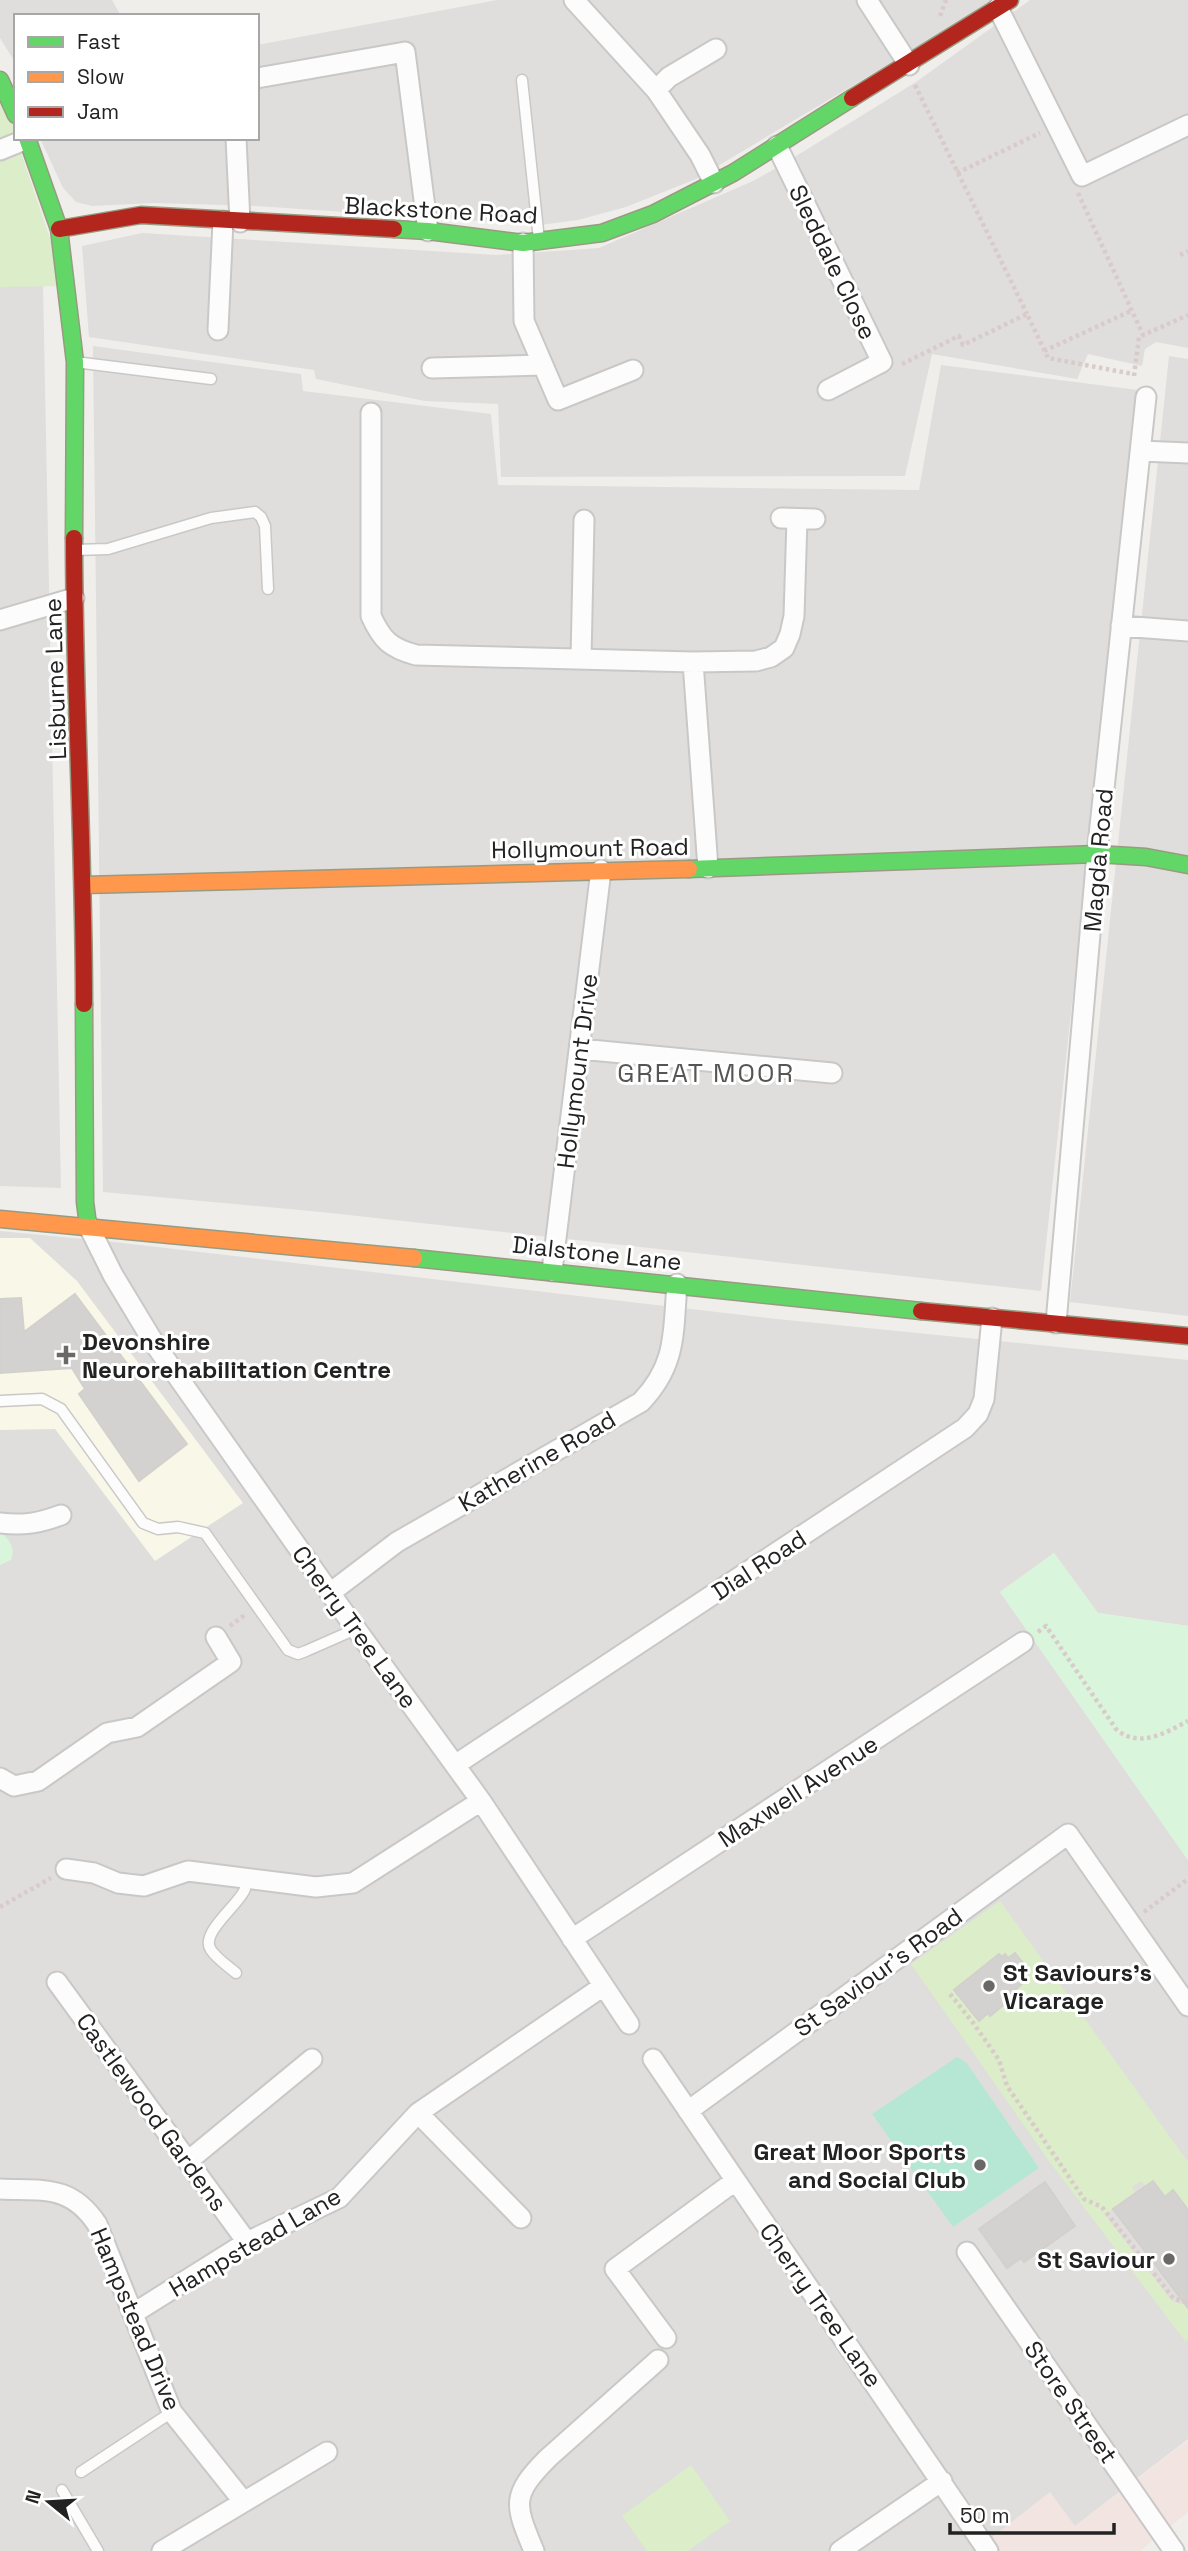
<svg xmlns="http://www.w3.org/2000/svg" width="1188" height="2551" viewBox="0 0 1188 2551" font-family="'Space Grotesk',sans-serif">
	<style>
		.residential { fill: #dfdedc }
		.commercial { fill: #f2e4e1 }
		.education { fill: #f8f7e8 }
		.grass { fill: #dbedc9 }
		.park { fill: #d9f5db }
		.pitch { fill: #b6e7d5 }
		.building { fill: #d4d2d0; stroke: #d3d0cc; stroke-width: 2 }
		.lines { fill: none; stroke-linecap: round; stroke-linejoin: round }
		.lane-casing { stroke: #c9c8c7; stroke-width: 13 }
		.street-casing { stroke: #c9c8c7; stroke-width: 23 }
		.fast-casing { stroke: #989b81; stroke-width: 19 }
		.slow-casing { stroke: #989b81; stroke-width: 19 }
		.jam-casing { stroke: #989b81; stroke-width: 19 }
		.path { stroke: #d8cbc9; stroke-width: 4.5; stroke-dasharray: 3.5 3.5; stroke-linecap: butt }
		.lane { stroke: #fdfcfc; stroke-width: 10 }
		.street { stroke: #fdfcfc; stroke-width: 19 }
		.fast { stroke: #63d668; stroke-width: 16 }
		.slow { stroke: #ff974d; stroke-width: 16 }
		.jam { stroke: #b3261e; stroke-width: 16 }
		.poi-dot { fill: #6a6968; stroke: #fff; stroke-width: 2.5 }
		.labels { text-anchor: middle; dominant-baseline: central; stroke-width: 6; stroke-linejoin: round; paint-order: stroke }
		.street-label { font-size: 24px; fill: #222; stroke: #fff }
		.poi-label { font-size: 24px; font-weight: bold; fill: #222; stroke: #fff; text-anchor: start }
		.neighbourhood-label { font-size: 26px; letter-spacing: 2px; fill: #555; stroke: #fff }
	</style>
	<rect width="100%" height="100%" fill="#f0eeeb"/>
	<!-- residential -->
	<path class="residential" d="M0 0H112L121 16H16V64L0 38Z
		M497 0H996L696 179 626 207 578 220 540 225 256 206 154 203 92 206 76 202 63 188 40 138H257V45Z
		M1030 0H1188V348L1156 342 1145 349 1142 366 1088 354 1077 379 932 354 905 476 501 477 498 404 425 401 316 379 314 370 89 337 82 246 142 233 496 255 599 248 753 181 780 166 916 82Z
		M0 150 43 285 61 1188 0 1186Z
		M93 346 301 374 303 391 491 414 498 485 919 490 941 365 1138 390 1041 1291 321 1212 103 1192Z
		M1169 356 1188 359V1316L1070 1302Z
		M0 1231 114 1242 777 1319 1188 1360V1626L1098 1613 1054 1553 1000 1592 1188 1860V2439L1075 2526 984 2551H0Z"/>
	<!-- commercial -->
	<path class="commercial" d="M1188 2440V2512L1140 2551H985L981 2546 1050 2492 1075 2526Z"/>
	<!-- education -->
	<path class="education" d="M0 1238H30L77 1281 243 1503 155 1561 55 1429 0 1430Z"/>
	<!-- grass -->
	<path class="grass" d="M0 80 16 115V138L66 286 0 287Z
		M1000 1901 1188 2162V2210L1173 2191 1165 2197 1153 2181 1146 2186 1141 2181 1132 2187 1135 2192 1105 2215 1172 2301 1188 2306V2338L1185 2341 1049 2161 911 1964Z
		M691 2465 730 2521 688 2551H647L622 2516Z"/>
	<!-- park -->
	<path class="park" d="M0 1532C9 1539 16 1548 11 1560L0 1565Z
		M1054 1553 1098 1613 1188 1626V1860L1000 1592Z"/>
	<!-- pitch -->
	<path class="pitch" d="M957 2057 966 2062 1039 2168 953 2227 872 2114Z"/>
	<!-- building -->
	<path class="building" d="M75 1294 187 1444 139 1481 79 1394 85 1389 72 1368 0 1373V1299L21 1298 24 1332Z
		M1015 1953 1028 1969 1019 1976 1024 1982 1014 1991 1017 1994 990 2016 988 2013 979 2021 954 1990 999 1954 1002 1957 1005 1954 1008 1958Z
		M1153 2181 1165 2197 1173 2190 1188 2210V2308L1113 2209Z
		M1045 2182 1075 2226 1024 2262 1021 2258 1007 2268 979 2229Z"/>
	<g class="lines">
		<!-- lane casing -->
		<g class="lane-casing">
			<path id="lane" d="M522 80 539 240
				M75 362 211 379
				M75 550 108 549 211 518 255 512 261 517 265 526 268 589
				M0 1401 42 1399 61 1409 143 1523 158 1529 178 1527 205 1533 288 1650 298 1654 306 1651 356 1629
				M236 1973C228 1966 217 1959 211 1950 199 1933 239 1905 245 1889 245 1888 247 1879 247 1878
				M81 2472 172 2412
				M62 2490 98 2551"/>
		</g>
		<!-- street casing -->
		<g class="street-casing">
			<path id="street" d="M574 0 656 90 700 155 714 183
				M867 0 909 65
				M998 8 1082 176 1188 125
				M257 78 405 52 428 231
				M656 90 669 77 716 49
				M236 138 240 222
				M777 146 882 362 828 390
				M0 150 27 139
				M523 243 524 321 558 400 633 370
				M218 330 223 221
				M432 368 543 365
				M371 413V616C382 640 390 648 416 655L693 662 756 661 771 657 784 648 790 634 794 616 797 519
				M1141 451 1188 453
				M781 518 815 519
				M0 620 74 598
				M1121 626 1188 631
				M581 659 584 520
				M693 662 708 868
				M580 1049 832 1073
				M88 1225 113 1275 154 1343 330 1593 481 1801 629 2024
				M552 1271 601 870
				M1056 1323 1097 854 1146 397
				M0 1523C23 1526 40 1523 61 1515
				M330 1593 397 1542 641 1402C677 1364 673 1333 677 1284
				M455 1765 965 1428 978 1414 984 1399 992 1318
				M0 1778 14 1786 38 1781 107 1733 137 1727 231 1662 216 1637
				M66 1869 94 1873 118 1883 144 1886 188 1871 316 1887 353 1883 481 1801
				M572 1939 1023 1642
				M57 1982 247 2242
				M653 2059 988 2551
				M688 2111 1068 1834 1188 2006
				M418 2113 521 2218
				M188 2161 312 2059
				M0 2189C43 2191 70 2184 97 2224L172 2412 243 2501
				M967 2252 1174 2551
				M134 2313 247 2242 339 2198 418 2113 602 1987
				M666 2338 615 2269 735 2181
				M162 2551 327 2452
				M534 2551C515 2505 510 2496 548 2458L658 2360
				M840 2551 942 2481"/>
		</g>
		<!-- fast casing -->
		<g class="fast-casing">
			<path id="fast" d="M0 80 16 115
				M27 138 59 229 75 362 74 538
				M394 229 428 231 523 243 602 233 653 214 733 173 852 98
				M689 869 1097 854 1146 857 1188 865
				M84 1004 85 1202 88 1225
				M414 1258 921 1311"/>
		</g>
		<!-- slow casing -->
		<g class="slow-casing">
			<path id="slow" d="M84 885 689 869
				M0 1219 414 1258"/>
		</g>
		<!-- jam casing -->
		<g class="jam-casing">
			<path id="jam" d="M852 98 1010 0
				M59 229 141 215 394 229
				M74 538C74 693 84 848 84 1004
				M921 1311 1188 1336"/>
		</g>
		<!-- path -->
		<path class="path" d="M940 16 946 0
			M915 85 1027 314
			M957 173 1040 133
			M1078 193 1143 335
			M1180 255 1188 251
			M1044 351 1133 310
			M902 364 959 336 963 345 1027 314 1048 358 1133 374
			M1134 376 1139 337 1188 315
			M230 1626 246 1614
			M1038 1632 1046 1626 1116 1729C1139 1749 1165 1733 1188 1721
			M0 1907 51 1878
			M1144 1912 1188 1879
			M950 1994 974 2024 999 2060 1007 2086 1084 2199 1102 2207 1174 2299 1188 2302"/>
		<!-- lane -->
		<use href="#lane" class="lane"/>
		<!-- street -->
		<use href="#street" class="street"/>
		<!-- fast -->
		<use href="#fast" class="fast"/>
		<!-- slow -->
		<use href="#slow" class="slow"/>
		<!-- jam -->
		<use href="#jam" class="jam"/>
	</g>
	<!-- markers -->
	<g class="poi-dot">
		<path d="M62.5 1344.5h7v7h7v7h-7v7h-7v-7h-7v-7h7z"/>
		<circle cx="989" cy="1986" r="7"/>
		<circle cx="980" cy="2165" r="7"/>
		<circle cx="1169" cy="2259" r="7"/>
	</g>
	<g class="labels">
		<!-- street labels -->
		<g class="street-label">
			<text transform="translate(441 210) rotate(3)">Blackstone Road</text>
			<text transform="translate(833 262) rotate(64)">Sleddale Close</text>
			<text transform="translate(55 679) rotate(-92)">Lisburne Lane</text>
			<text transform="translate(590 848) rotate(-1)">Hollymount Road</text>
			<text transform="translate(1098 860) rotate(-85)">Magda Road</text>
			<text transform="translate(577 1071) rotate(-83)">Hollymount Drive</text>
			<text transform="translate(597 1253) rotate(6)">Dialstone Lane</text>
			<text transform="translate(537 1461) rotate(-30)">Katherine Road</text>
			<text transform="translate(759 1565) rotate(-33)">Dial Road</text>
			<text transform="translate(355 1627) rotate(54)">Cherry Tree Lane</text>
			<text transform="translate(798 1791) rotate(-33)">Maxwell Avenue</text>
			<text transform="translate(878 1972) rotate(-36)">St Saviour's Road</text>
			<text transform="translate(152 2112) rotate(54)">Castlewood Gardens</text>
			<text transform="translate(255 2242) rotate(-30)">Hampstead Lane</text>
			<text transform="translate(821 2305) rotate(55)">Cherry Tree Lane</text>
			<text transform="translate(136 2319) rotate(67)">Hampstead Drive</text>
			<text transform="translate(1071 2402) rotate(55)">Store Street</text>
		</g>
		<!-- poi labels -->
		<g class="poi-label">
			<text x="82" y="1341">Devonshire<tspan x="82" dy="28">Neurorehabilitation Centre</tspan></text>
			<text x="1003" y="1972">St Saviours's<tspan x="1003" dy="28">Vicarage</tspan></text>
			<text x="966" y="2151" text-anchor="end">Great Moor Sports<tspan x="966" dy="28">and Social Club</tspan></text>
			<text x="1155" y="2259" text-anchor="end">St Saviour</text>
		</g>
		<!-- neighbourhood labels -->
		<g class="neighbourhood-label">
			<text x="706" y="1073">GREAT MOOR</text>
		</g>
	</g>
	<!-- legend -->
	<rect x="14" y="14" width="245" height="126" fill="#ffffff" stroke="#a7a7a7" stroke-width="2"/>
	<rect x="28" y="37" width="35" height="10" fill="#63d668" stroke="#a7a7a7" stroke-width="2"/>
	<text x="77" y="49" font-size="21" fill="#222222">Fast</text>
	<rect x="28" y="72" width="35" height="10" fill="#ff974d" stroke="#a7a7a7" stroke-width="2"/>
	<text x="77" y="84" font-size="21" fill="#222222">Slow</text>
	<rect x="28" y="107" width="35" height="10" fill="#b3261e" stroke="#a7a7a7" stroke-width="2"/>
	<text x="77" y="119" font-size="21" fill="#222222">Jam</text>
	<!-- north arrow -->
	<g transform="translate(49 2502) rotate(288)" stroke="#ffffff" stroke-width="5" paint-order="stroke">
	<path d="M0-5L12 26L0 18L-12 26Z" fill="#222222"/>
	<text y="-10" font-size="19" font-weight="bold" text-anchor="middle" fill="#222222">N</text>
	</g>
	<!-- scale -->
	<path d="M950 2523v10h164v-10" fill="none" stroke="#222222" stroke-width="3.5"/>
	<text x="960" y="2523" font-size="21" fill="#222222" stroke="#ffffff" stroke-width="5" paint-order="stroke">50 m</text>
</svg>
